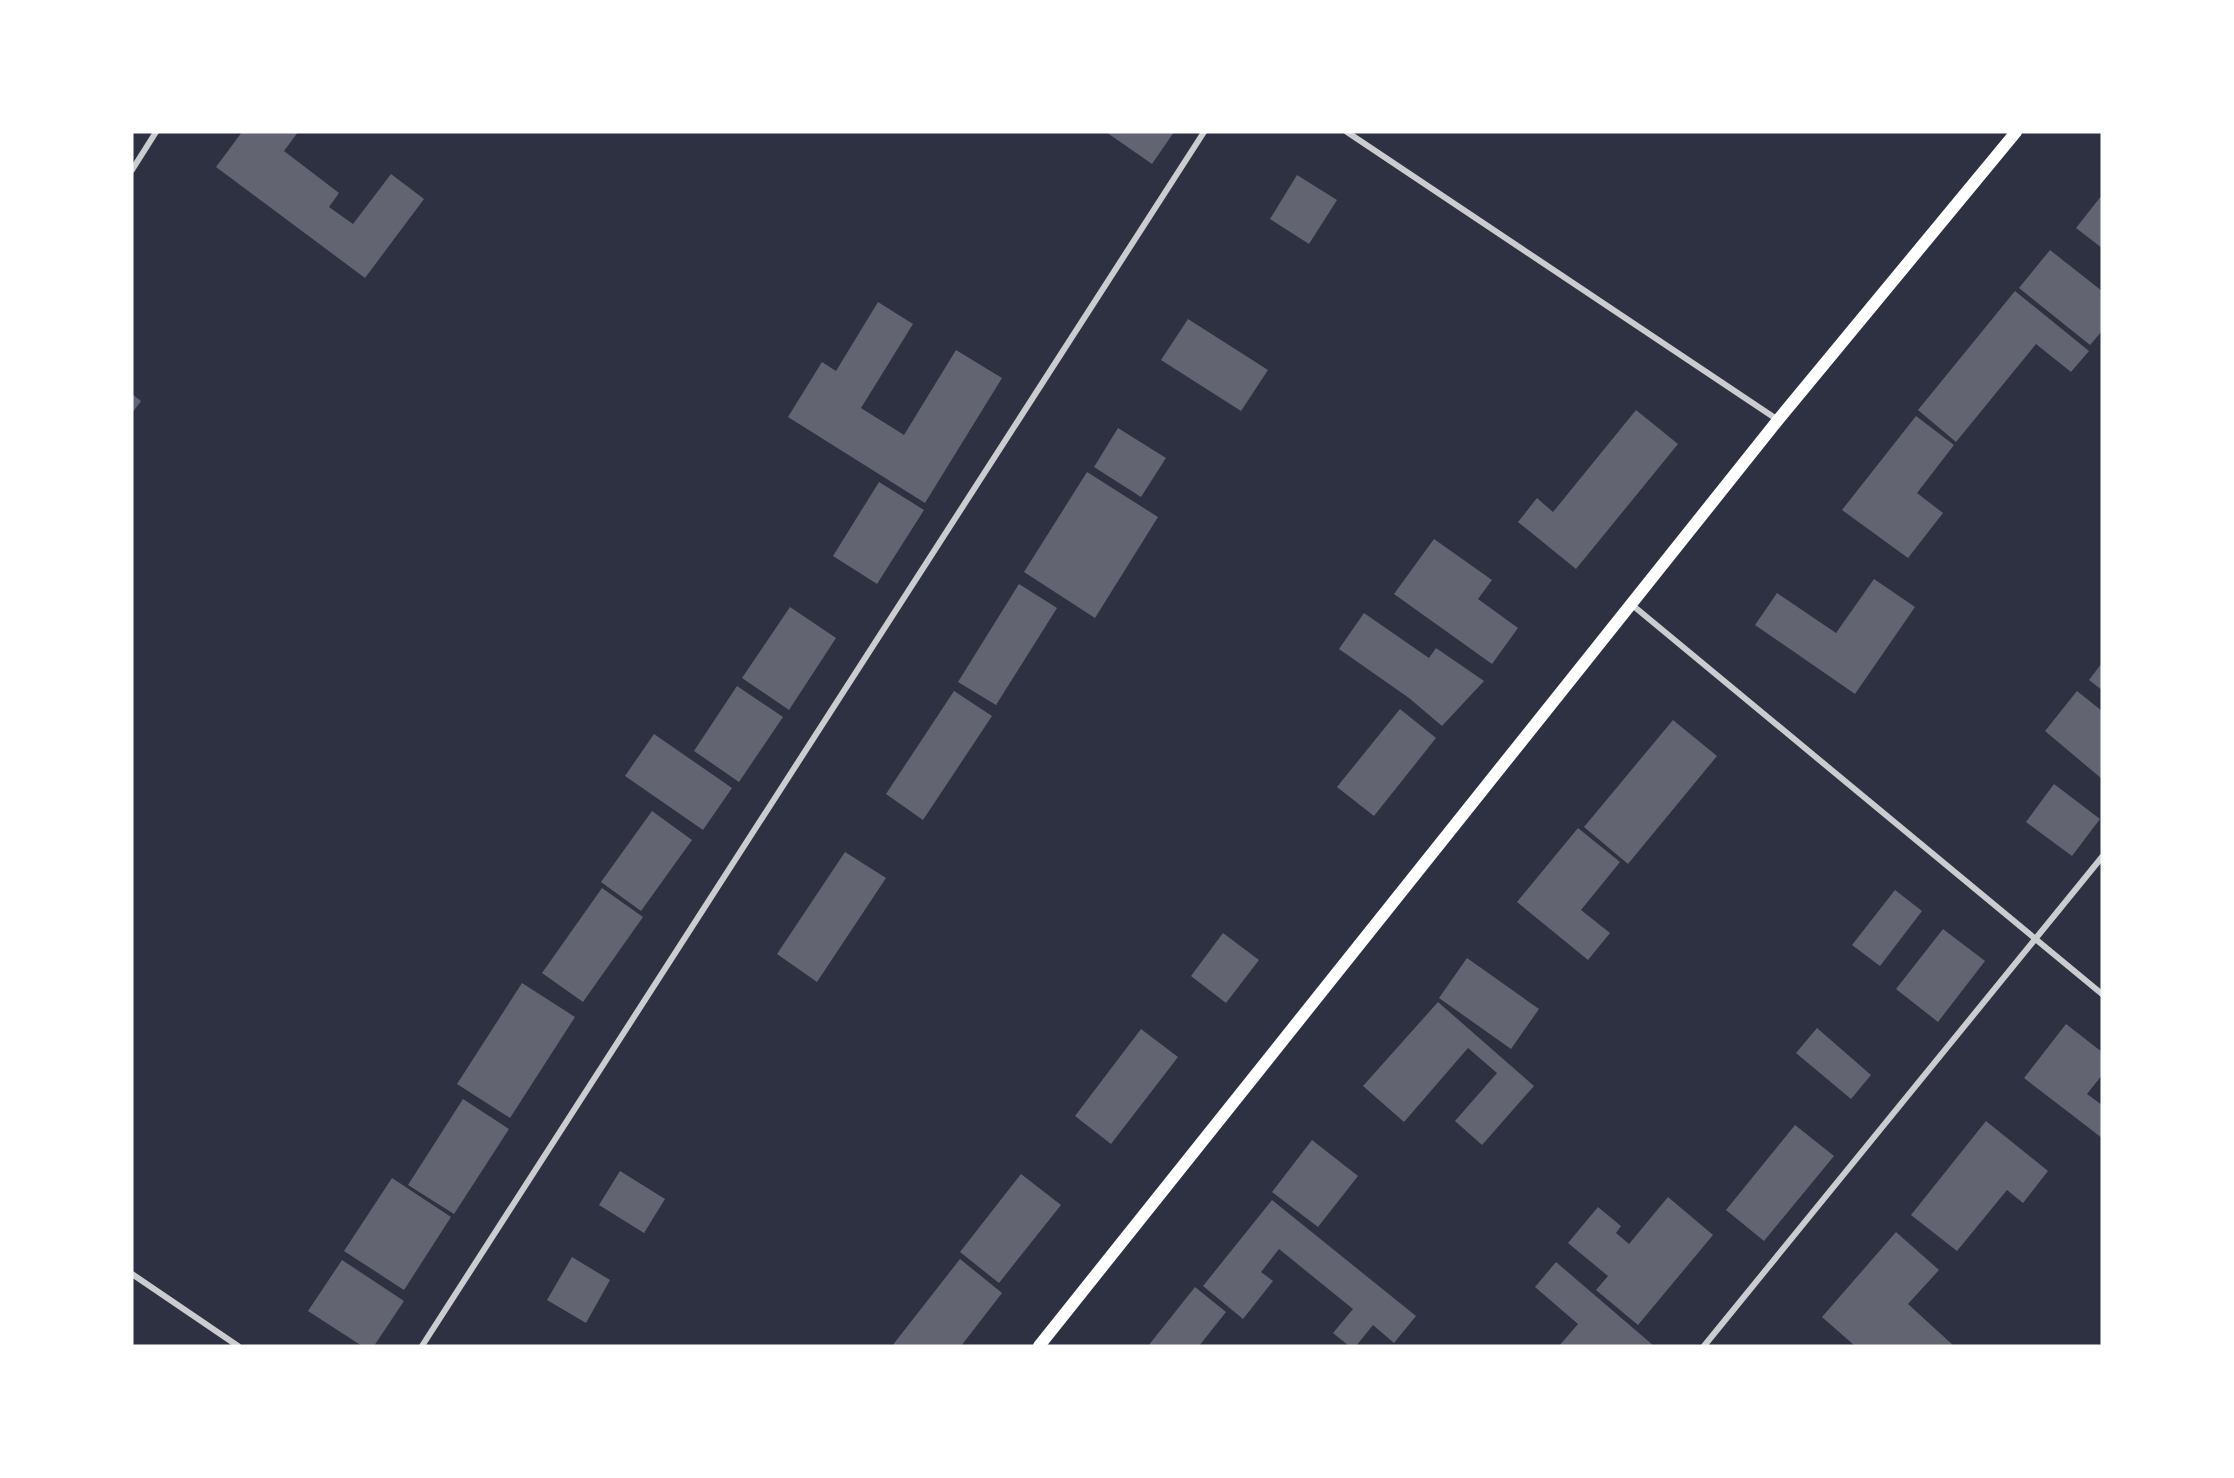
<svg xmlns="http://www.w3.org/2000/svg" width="2234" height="1478" viewBox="0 0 2234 1478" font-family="'Fira Sans Condensed',sans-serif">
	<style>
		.building { fill: #626471 }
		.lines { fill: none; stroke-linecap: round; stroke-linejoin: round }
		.minor { stroke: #caccd0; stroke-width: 6 }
		.secondary { stroke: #fff; stroke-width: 12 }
	</style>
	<rect width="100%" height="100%" fill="#2d3142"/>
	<!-- building -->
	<path class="building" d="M242 132H298L284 151 339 193 329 207 353 224 391 174 424 199 365 278 216 167Z
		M1106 132H1174L1152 164Z
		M1297 175 1337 200 1309 244 1270 219Z
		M2102 195V248L2076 228Z
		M2050 250 2102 291V331L2090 345 2019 288Z
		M2015 291 2089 351 2071 372 2036 344 1956 442 1918 410Z
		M878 302 913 324 861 408 904 435 956 350 1002 378 925 503 788 417 822 362 836 371Z
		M1188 319 1268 370 1241 411 1161 360Z
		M132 394 141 401 132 413Z
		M1636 410 1678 444 1576 569 1518 522 1537 498 1553 512Z
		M1916 416 1954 445 1917 493 1943 513 1908 558 1842 510Z
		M1118 428 1166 458 1141 497 1094 467Z
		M1087 472 1158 517 1095 618 1024 572Z
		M879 482 924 510 877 584 833 556Z
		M1434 539 1492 580 1478 599 1518 628 1492 664 1394 594Z
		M1874 579 1915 607 1855 694 1755 625 1777 593 1836 633Z
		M1019 584 1057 608 996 705 958 682Z
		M790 607 836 638 789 710 742 678Z
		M1364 613 1429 658 1436 648 1484 681 1442 726 1409 698 1339 649Z
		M2102 663V690L2089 680Z
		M737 686 783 717 739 782 694 751Z
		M954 691 992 716 923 820 886 794Z
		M2077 691 2102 711V779L2045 731Z
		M1400 709 1436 738 1374 816 1337 787Z
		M1673 720 1717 756 1628 864 1584 827Z
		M654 734 732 788 703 830 625 776Z
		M2054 784 2100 819 2072 856 2026 822Z
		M652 811 692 840 641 911 601 882Z
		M1578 828 1620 862 1581 910 1610 933 1588 960 1517 902Z
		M845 852 886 878 817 982 777 954Z
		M602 888 643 917 583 1002 542 973Z
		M1895 890 1922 911 1880 966 1852 945Z
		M1943 929 1985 961 1938 1022 1896 989Z
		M1223 933 1259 960 1226 1003 1191 976Z
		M1467 958 1539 1009 1511 1049 1439 998Z
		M522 983 575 1017 510 1118 457 1084Z
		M1438 1002 1534 1086 1482 1145 1455 1121 1497 1073 1468 1048 1404 1122 1363 1086Z
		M2066 1024 2102 1052V1075L2087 1094 2102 1105V1138L2024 1078Z
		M1817 1028 1871 1075 1851 1099 1796 1053Z
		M1141 1029 1178 1057 1111 1144 1075 1116Z
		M463 1099 509 1129 454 1214 408 1185Z
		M1986 1121 2048 1171 2023 1203 2007 1190 1957 1251 1911 1215Z
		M1795 1125 1834 1156 1764 1241 1726 1210Z
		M1312 1140 1358 1176 1318 1227 1272 1192Z
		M620 1171 665 1199 644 1233 599 1205Z
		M1021 1174 1061 1205 999 1283 960 1252Z
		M392 1178 451 1217 404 1290 344 1251Z
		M1668 1197 1713 1235 1638 1325 1596 1290 1608 1276 1568 1243 1598 1207 1621 1226 1616 1233 1629 1244Z
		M1272 1200 1416 1316 1394 1343 1373 1325 1356 1346H1349L1333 1333 1353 1309 1279 1249 1261 1272 1273 1281 1243 1319 1203 1286Z
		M1896 1232 1939 1270 1908 1304 1954 1346H1855L1822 1317Z
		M572 1257 610 1280 586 1323 547 1300Z
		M960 1259 1002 1293 961 1346H892Z
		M342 1260 404 1301 374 1346H362L308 1311Z
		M1556 1262 1654 1346H1559L1578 1324 1535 1287Z
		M1195 1287 1226 1312 1199 1346H1148Z"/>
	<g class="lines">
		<!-- minor -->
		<path class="minor" d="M1347 132 1778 420
			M132 170 156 132
			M1631 604 2102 994
			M132 1274 238 1346
			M422 1346 1204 132
			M1704 1346 2102 857"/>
		<!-- secondary -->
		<path class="secondary" d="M1039 1346 1778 420 2016 132"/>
	</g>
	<!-- border -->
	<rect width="2234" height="1478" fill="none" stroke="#ffffff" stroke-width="267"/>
</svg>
